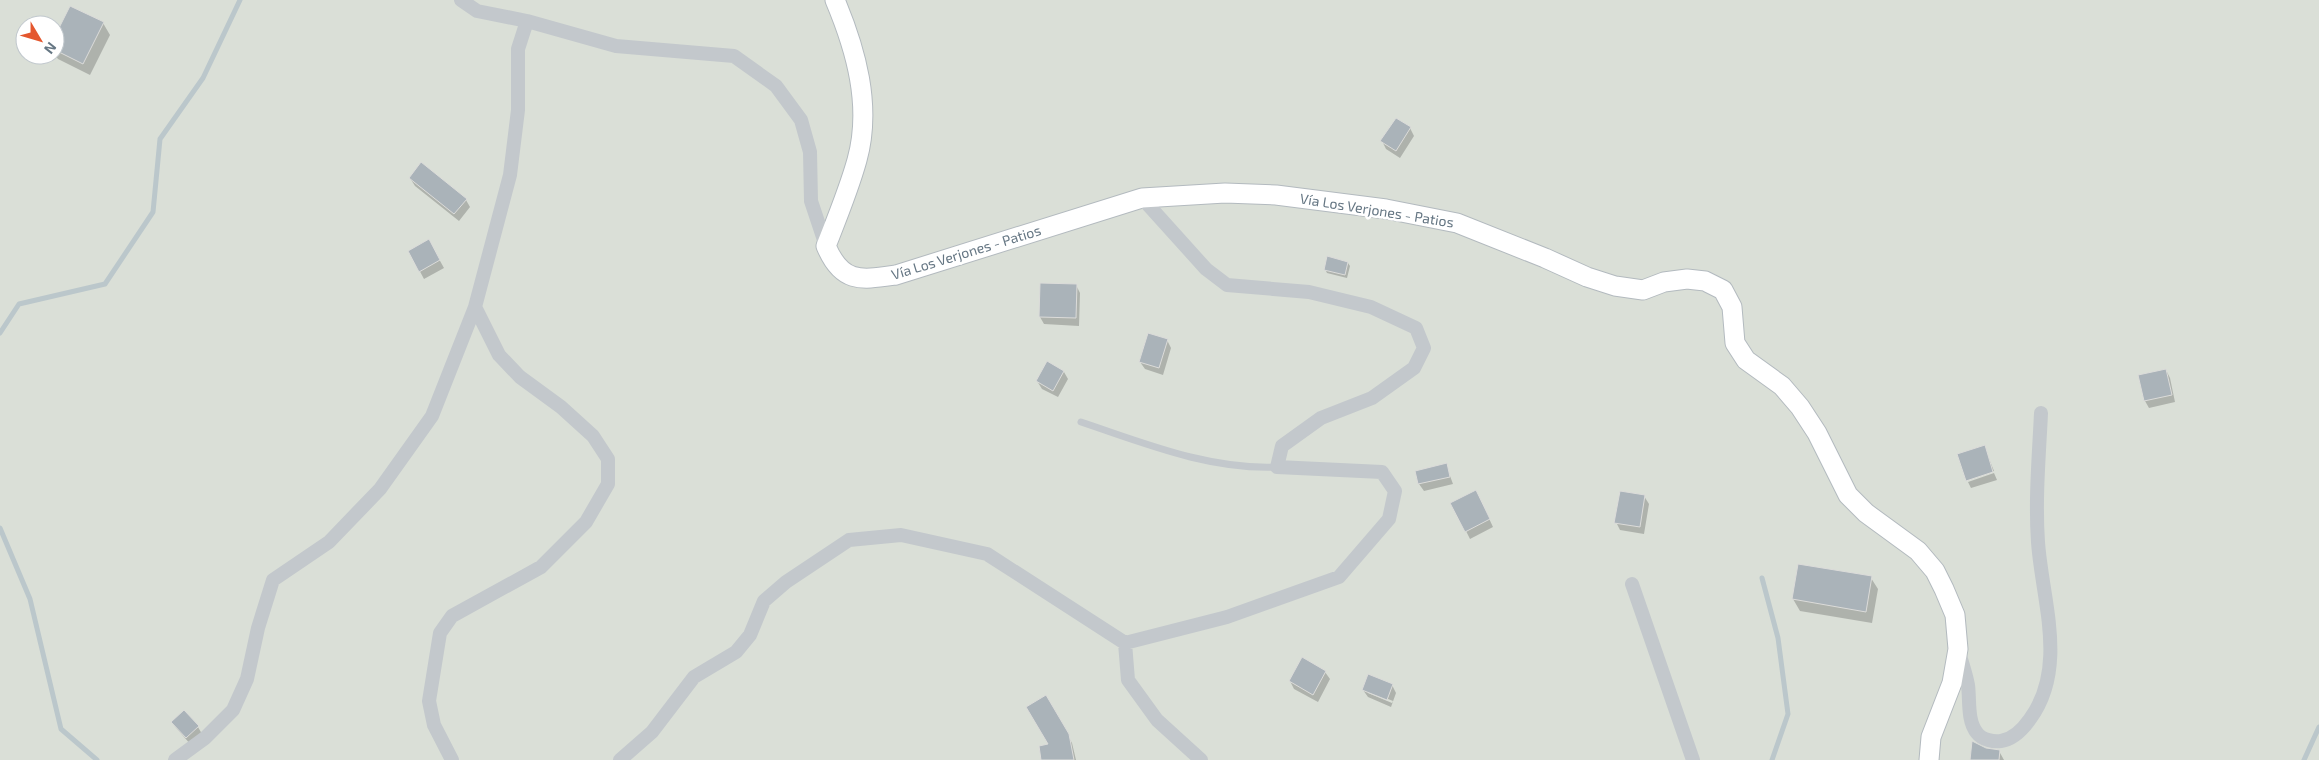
<svg xmlns="http://www.w3.org/2000/svg" width="2319" height="760" viewBox="0 0 2319 760" font-family="'Exo 2',sans-serif">
	<style>
		.green { fill: #dadfd7; fill-rule: evenodd }
		.shadow { fill: #0003; fill-rule: evenodd }
		.lines { fill: none; stroke-linecap: round; stroke-linejoin: round }
		.stream { stroke: #bbc7cb; stroke-width: 5 }
		.building { fill: #aab3b9; stroke: #dcdcda }
		.secondary-casing { stroke: #b3babf; stroke-width: 21 }
		.lane { stroke: #c3c8cc; stroke-width: 7 }
		.street { stroke: #c3c8cc; stroke-width: 14 }
		.secondary { stroke: #fff; stroke-width: 19 }
		.labels { text-anchor: middle; dominant-baseline: central; stroke-width: 5; stroke-linejoin: round; paint-order: stroke }
		.street-label { font-size: 14px; fill: #657683; stroke: #fff }
	</style>
	<rect width="100%" height="100%" fill="#fafaf8"/>
	<!-- green -->
	<path class="green" d="M0 0H2319V760H0ZM25 25H55V55H25Z"/>
	<!-- shadow -->
	<path class="shadow" d="M103 23 110 35 90 75 58 59 55 55V39Z
		M1410 128 1414 136 1400 158 1386 149 1382 141Z
		M410 178 466 200 470 207 459 221 415 186Z
		M429 241 444 268 424 279 409 251Z
		M1348 263 1350 266 1347 278 1327 273 1325 269Z
		M1076 285 1080 293 1079 326 1044 324 1040 317Z
		M1167 340 1171 348 1163 375 1145 369 1140 362Z
		M2166 370 2170 378 2175 402 2149 408 2145 401Z
		M1064 372 1068 379 1058 397 1042 389 1037 381Z
		M1984 446 1994 471 1967 480Z
		M1446 465 1453 484 1424 491 1419 484Z
		M1994 473 1997 480 1971 488 1968 482Z
		M1644 496 1649 504 1644 534 1620 530 1616 522Z
		M1480 499 1493 527 1470 539 1466 531Z
		M1871 578 1878 589 1872 623 1800 611 1793 599Z
		M1325 672 1330 679 1318 702 1294 689 1290 681Z
		M1392 685 1396 693 1391 707 1368 697 1363 690ZM1368 691 1393 701 1392 703 1368 693Z
		M1045 697 1072 743 1076 760H1043L1050 745Z
		M172 723 198 727 202 734 191 745Z
		M1985 750 1999 751 2004 760H1971Z"/>
	<g class="lines">
		<!-- stream -->
		<path class="stream" d="M0 333 19 304 105 284 153 212 160 139 203 78 240 0
			M0 528 30 599 61 729 97 760
			M1762 578 1778 638 1788 714 1772 760
			M2304 760 2319 727"/>
	</g>
	<!-- building -->
	<path class="building" d="M70 6 104 22 83 64 55 50V36Z
		M1396 118 1411 127 1396 151 1380 141Z
		M421 162 467 199 454 214 409 178Z
		M429 239 440 260 419 272 408 251Z
		M1327 256 1348 262 1345 275 1324 270Z
		M1040 283 1077 284 1076 318 1039 317Z
		M1148 333 1168 339 1159 368 1139 362Z
		M1047 361 1064 371 1053 391 1036 381Z
		M2166 369 2172 395 2144 401 2138 375Z
		M1985 445 1993 472 1966 481 1957 454Z
		M1447 463 1450 477 1418 484 1415 471Z
		M1476 490 1490 519 1465 532 1450 503Z
		M1620 491 1645 495 1640 527 1614 523Z
		M1798 564 1872 576 1866 612 1792 599Z
		M1302 657 1326 671 1313 695 1289 681Z
		M1368 674 1393 684 1387 700 1362 690Z
		M1046 695 1069 734 1074 760H1041L1039 746 1048 744 1026 707Z
		M184 710 199 726 186 738 171 722Z
		M1972 741 1986 748 2000 750 1999 760H1970Z"/>
	<g class="lines">
		<!-- secondary casing -->
		<g class="secondary-casing">
			<path id="secondary" d="M835 0C856 50 872 106 857 160 849 189 837 218 826 246 842 284 861 280 896 275L1142 198 1225 193 1276 195 1386 209 1457 223 1545 258 1587 277 1615 286 1643 290 1664 282 1687 279 1705 281 1723 290 1732 307 1735 343 1746 360 1782 386 1800 407 1817 433 1848 495 1866 513 1918 551 1935 571 1944 589 1955 615 1958 649 1952 683 1931 737 1929 760"/>
		</g>
		<!-- lane -->
		<path class="lane" d="M1081 422C1144 443 1209 470 1277 467"/>
		<!-- street -->
		<path class="street" d="M461 0 477 11 527 21 616 46 734 56 776 86 801 120 810 152 811 201 826 246
			M1632 584 1693 760
			M1125 643 1128 680 1157 720 1201 760
			M1959 652C1962 663 1966 674 1968 685 1970 700 1967 721 1977 733 1982 740 1994 742 2001 741 2014 739 2023 729 2030 719 2068 667 2042 600 2038 542 2035 499 2039 456 2041 413
			M175 760 205 738 233 710 247 679 258 628 273 580 329 542 380 489 432 416 475 307 510 175 518 110V49L527 21
			M452 760 434 725 429 701 440 633 452 616 541 567 586 522 608 484V459L593 436 561 407 520 377 499 355 475 307
			M620 760 652 732 694 677 736 652 750 635 764 601 786 582 849 540 901 535 987 554 1125 643 1227 617 1339 577 1389 519 1395 491 1382 472 1277 467 1282 446 1321 418 1372 398 1414 368 1424 348 1416 328 1371 307 1309 292 1227 285 1206 269 1142 198"/>
		<!-- secondary -->
		<use href="#secondary" class="secondary"/>
	</g>
	<g class="labels">
		<!-- street labels -->
		<g class="street-label">
			<text transform="translate(1377 210) rotate(9)">Vía Los Verjones - Patios</text>
			<text transform="translate(966 252) rotate(-17)">Vía Los Verjones - Patios</text>
		</g>
	</g>
	<!-- north arrow -->
	<g transform="translate(40 40) rotate(128)"><circle r="24" fill="#ffffff" stroke="#c1c8cd"/>
	<path d="M0-4L9 19L0 12L-9 19Z" fill="#e4572e"/>
	<text y="-8" font-size="14" font-weight="bold" text-anchor="middle" fill="#657683">N</text>
	</g>
</svg>
